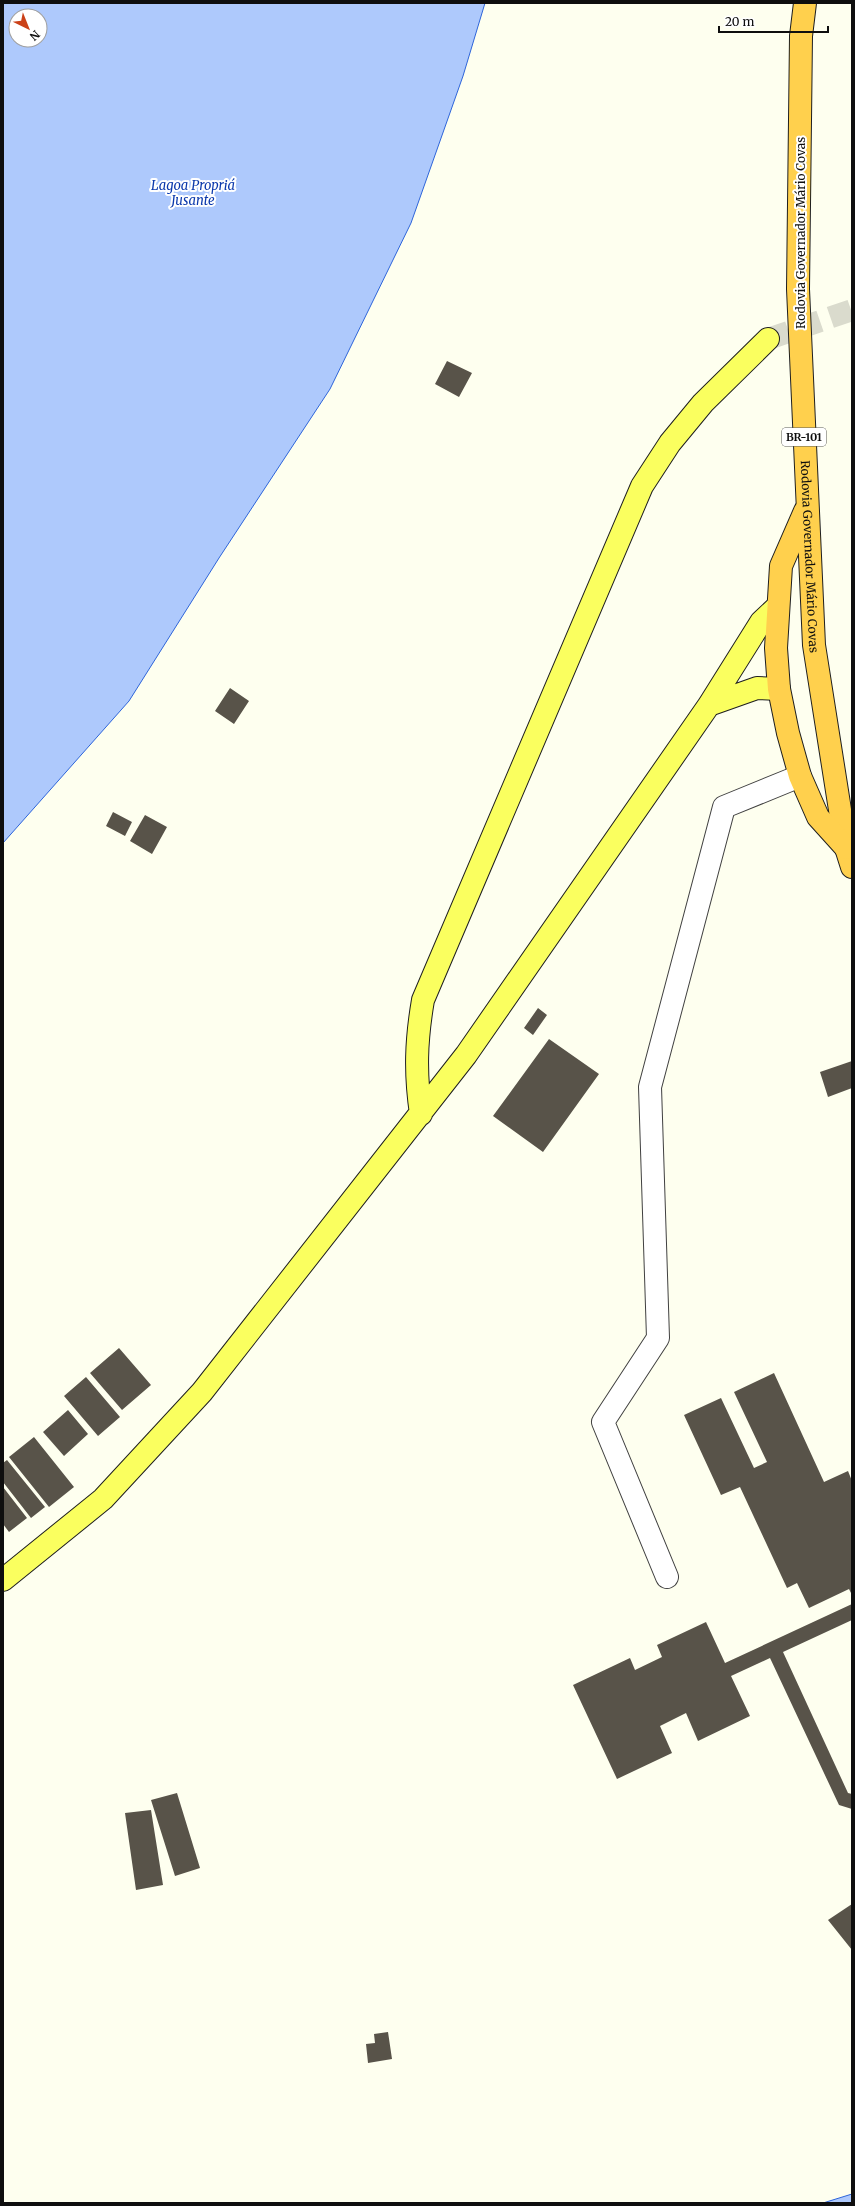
<svg xmlns="http://www.w3.org/2000/svg" width="855" height="2206" viewBox="0 0 855 2206" font-family="Merriweather,serif">
	<style>
		.water { fill: #aec9fc; stroke: #2e65da; fill-rule: evenodd }
		.building { fill: #585349 }
		.lines { fill: none; stroke-linecap: round; stroke-linejoin: round }
		.major-tunnel { stroke: #dadbcd; stroke-width: 22; stroke-dasharray: 22 11; stroke-linecap: butt }
		.minor-casing { stroke: #414141; stroke-width: 24 }
		.major-casing { stroke: #1f1f1f; stroke-width: 24 }
		.highway-casing { stroke: #1f1f1f; stroke-width: 24 }
		.minor { stroke: #fff; stroke-width: 22 }
		.major { stroke: #faff5f; stroke-width: 22 }
		.highway { stroke: #ffd04d; stroke-width: 22 }
		.labels { text-anchor: middle; dominant-baseline: central; stroke-width: 4; stroke-linejoin: round; paint-order: stroke }
		.shield { fill: #fff; stroke: #565656; stroke-width: 1 }
		.shield-label { font-size: 11px; font-weight: bold; fill: #0e0e0e }
		.street-label { font-size: 12px; fill: #0e0e0e; stroke: #fff }
		.water-label { font-size: 13px; font-style: italic; fill: #0b39ac; stroke: #fff }
	</style>
	<rect width="100%" height="100%" fill="#feffef"/>
	<!-- water -->
	<path class="water" d="M3 3H485L463 76 411 223 330 389 219 558 129 701 3 843ZM16 16H40V40H16Z
		M852 2194V2203H823Z"/>
	<!-- building -->
	<path class="building" d="M447 361 472 373 459 397 435 384Z
		M230 688 249 701 234 724 215 711Z
		M113 812 132 822 125 836 106 826Z
		M145 815 167 827 152 854 130 841Z
		M538 1008 547 1015 533 1035 524 1028Z
		M549 1039 599 1074 543 1152 493 1116Z
		M852 1061V1088L828 1097 820 1072Z
		M119 1348 151 1385 122 1410 90 1373Z
		M774 1373 824 1482 848 1471 852 1481V1595L849 1589 809 1608 797 1583 787 1588 740 1487 721 1495 684 1415 721 1398 754 1468 767 1462 734 1392Z
		M86 1377 120 1417 98 1436 64 1396Z
		M68 1410 88 1434 64 1456 43 1432Z
		M34 1437 74 1487 49 1507 9 1457Z
		M7 1460 45 1507 31 1518 3 1482V1463Z
		M3 1487 27 1518 9 1532 3 1524Z
		M852 1604V1620L783 1652 848 1793 852 1794V1809L839 1805 770 1658 731 1676 750 1716 698 1741 686 1713 660 1726 672 1753 617 1779 573 1685 630 1658 635 1670 662 1657 657 1645 706 1622 725 1663Z
		M177 1793 200 1868 175 1876 151 1800Z
		M151 1810 163 1885 136 1890 125 1813Z
		M852 1904V1950L828 1920Z
		M388 2032 392 2059 368 2063 366 2044 375 2043 374 2034Z"/>
	<g class="lines">
		<!-- major-tunnel -->
		<path class="major-tunnel" d="M768 339 852 310"/>
		<!-- minor casing -->
		<g class="minor-casing">
			<path id="minor" d="M667 1577 603 1422 658 1338 650 1087 724 807 800 776"/>
		</g>
		<!-- major casing -->
		<g class="major-casing">
			<path id="major" d="M709 705 757 688 779 689
				M421 1114C415 1073 416 1041 423 1000L642 486 670 443 703 403 768 339
				M3 1580 103 1499 202 1392 466 1055 709 705 761 622 777 607"/>
		</g>
		<!-- highway casing -->
		<g class="highway-casing">
			<g id="highway">
				<path id="s1" d="M805 3 801 36 798 289 814 645 846 848 852 867"/>
				<path d="M805 511 781 566 776 648 779 689 788 733 800 776 818 817 846 848"/>
			</g>
		</g>
		<!-- minor -->
		<use href="#minor" class="minor"/>
		<!-- major -->
		<use href="#major" class="major"/>
		<!-- highway -->
		<use href="#highway" class="highway"/>
	</g>
	<g class="labels">
		<!-- shield labels -->
		<rect class="shield" x="782" y="428" width="44" height="18" rx="3"/>
		<g class="shield-label">
			<text x="804" y="437">BR-101</text>
		</g>
		<!-- street labels -->
		<g class="street-label">
			<text transform="translate(800 233) rotate(-90)">Rodovia Governador Mário Covas</text>
			<text stroke="none"><textPath href="#s1" startOffset="554">Rodovia Governador Mário Covas</textPath></text>
		</g>
		<!-- water labels -->
		<g class="water-label">
			<text x="193" y="185">Lagoa Propriá<tspan x="193" dy="15">Jusante</tspan></text>
		</g>
	</g>
	<!-- border -->
	<rect width="855" height="2206" fill="none" stroke="#0e0e0e" stroke-width="8"/>
	<!-- north arrow -->
	<g transform="translate(28 28) rotate(137)"><circle r="19" fill="#ffffff" stroke="#9f9f9f"/>
	<path d="M0-3L7 15L0 10L-7 15Z" fill="#cb4118"/>
	<text y="-6" font-size="11" font-weight="bold" text-anchor="middle" fill="#0e0e0e">N</text>
	</g>
	<!-- scale -->
	<path d="M719 26v6h109v-6" fill="none" stroke="#0e0e0e" stroke-width="2"/>
	<text x="725" y="26" font-size="12" fill="#0e0e0e" stroke="#ffffff" stroke-width="3" paint-order="stroke">20 m</text>
</svg>
